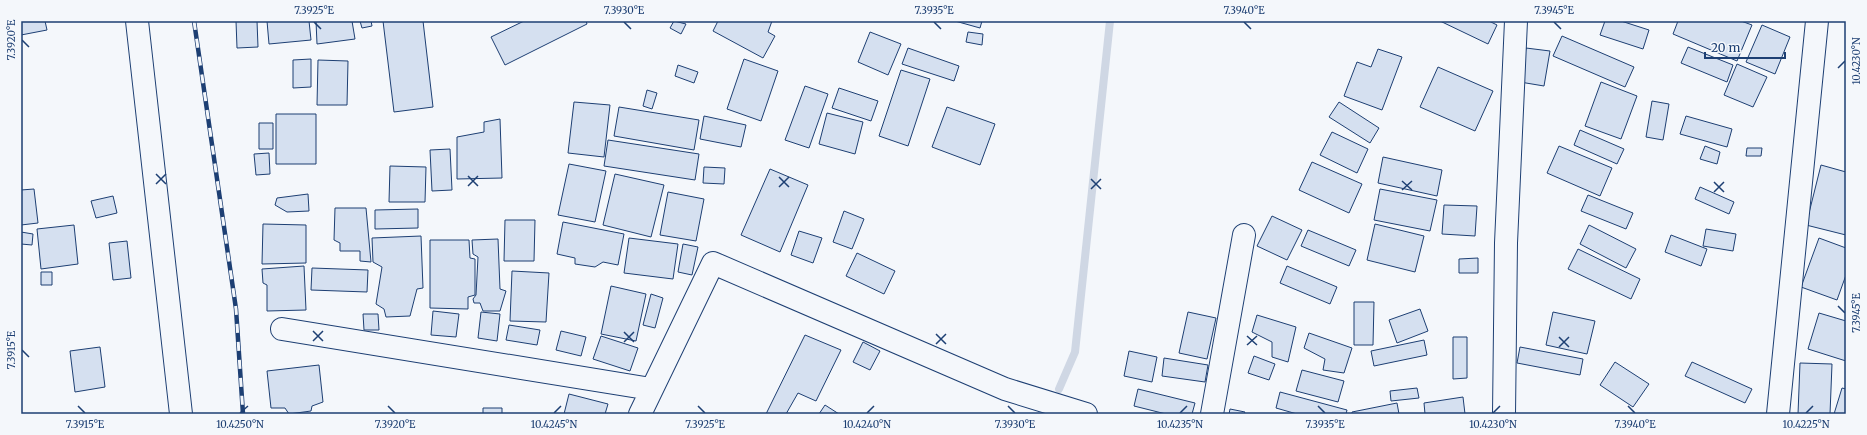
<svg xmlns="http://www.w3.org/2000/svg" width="1867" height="435" viewBox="0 0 1867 435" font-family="Merriweather,serif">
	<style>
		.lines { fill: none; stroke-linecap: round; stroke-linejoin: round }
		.stream { stroke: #cfd7e4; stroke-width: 8 }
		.building { fill: #d5e0f0; stroke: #1d3f73 }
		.minor-casing { stroke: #1d3f73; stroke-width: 24 }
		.minor { stroke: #f4f7fb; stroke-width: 22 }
		.rail-casing { stroke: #1d3f73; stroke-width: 4.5 }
		.rail { stroke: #f4f7fb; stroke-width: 3; stroke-dasharray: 9; stroke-linecap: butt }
		.ticks { fill: none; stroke: #1d3f73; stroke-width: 1.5 }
		.neatline { fill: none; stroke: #1d3f73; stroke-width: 1.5 }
		.ticks-label { font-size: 10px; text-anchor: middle; fill: #1d3f73 }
	</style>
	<rect width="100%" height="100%" fill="#f4f7fb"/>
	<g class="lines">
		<!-- stream -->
		<path class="stream" d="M1059 389 1075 352 1110 21"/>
	</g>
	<!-- building -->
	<path class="building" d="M21 21H45L47 30 21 35Z
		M236 21H257L258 47 237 48Z
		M267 21H309L311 40 269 44Z
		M316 21H352L355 39 317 44Z
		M360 21H371L372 26 362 28Z
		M383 21H423L433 107 394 112Z
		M524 21H586L587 24 505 65 491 37Z
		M674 21 686 24 681 34 670 28Z
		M718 21H772L768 32 775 36 763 58 713 31Z
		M955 21H982L980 28Z
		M1440 21H1489L1497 25 1488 44Z
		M1605 21H1621L1649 30 1643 49 1600 35Z
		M1678 21H1741L1752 25 1737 61 1673 34Z
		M1762 25 1790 37 1775 74 1746 62Z
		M870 32 901 44 888 75 858 62Z
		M968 32 983 34 982 45 966 42Z
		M1562 36 1634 67 1625 87 1553 56Z
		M1688 47 1733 65 1727 82 1681 63Z
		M908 48 959 66 954 81 902 64Z
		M1526 48 1550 51 1544 86 1520 82Z
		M1378 49 1402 57 1382 110 1344 96 1357 62 1371 67Z
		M311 59V87L293 88V60Z
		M744 59 778 71 761 121 727 109Z
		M318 60 348 61 347 105H317Z
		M1737 64 1767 77 1753 107 1724 95Z
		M678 65 698 72 694 83 675 76Z
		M1438 67 1493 91 1475 131 1420 107Z
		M901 70 930 79 908 146 879 136Z
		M1601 82 1637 96 1621 139 1585 126Z
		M805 86 828 94 809 148 785 140Z
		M839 88 878 101 871 121 832 108Z
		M647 90 657 93 652 109 643 106Z
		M1652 101 1669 104 1663 140 1646 137Z
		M574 102 610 105 604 157 568 153Z
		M1339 102 1379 128 1370 143 1329 117Z
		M619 107 699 120 694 150 614 136Z
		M947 107 995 124 980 165 932 147Z
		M827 113 863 122 855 154 819 144Z
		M276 114H316V164H276Z
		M704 116 746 125 741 147 700 139Z
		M1686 116 1732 129 1727 147 1680 134Z
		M500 119 502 178 457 179V137L484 132V122Z
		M259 123H273V149H259Z
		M1580 130 1624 149 1617 164 1574 145Z
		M1332 132 1368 149 1357 173 1320 155Z
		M608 140 699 154 695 180 604 166Z
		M1559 146 1612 168 1600 196 1547 173Z
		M1705 146 1720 152 1717 164 1700 159Z
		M1747 148H1762L1761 156H1746Z
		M450 149 452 190 432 191 430 150Z
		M269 153 270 174 256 175 254 154Z
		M1383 157 1442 170 1437 196 1378 183Z
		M1312 162 1362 184 1349 213 1299 190Z
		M569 164 606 171 595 222 558 215Z
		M1821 165 1846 172V235L1806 225Z
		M390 166 426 167 425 202H389Z
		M704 167 725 168 724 184 703 183Z
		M770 169 808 185 780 252 741 235Z
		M615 174 664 185 651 237 603 225Z
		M1700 187 1734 202 1729 214 1695 199Z
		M34 189 38 223 21 225V190Z
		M1380 189 1437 200 1430 231 1374 220Z
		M668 192 704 199 696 241 660 235Z
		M308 194 309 211 287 212 275 205 277 198Z
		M1588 195 1633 213 1626 229 1581 211Z
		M113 196 117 213 96 218 91 201Z
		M1444 205 1477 206 1475 236 1442 234Z
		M335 208H366L371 262 360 261V251H340V243L334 240Z
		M418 209V228L375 229V210Z
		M844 211 864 219 852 249 833 242Z
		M1272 216 1302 230 1287 260 1257 246Z
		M505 220H535L534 261H504Z
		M563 222 624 234 618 265 603 262 595 267 575 264V258L557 254Z
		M263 224 306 225V263L262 264Z
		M1375 224 1424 236 1415 272 1367 260Z
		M74 225 78 264 41 269 37 229Z
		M1589 225 1636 249 1626 268 1580 244Z
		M1706 229 1736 234 1733 251 1703 246Z
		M1308 230 1356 250 1349 266 1301 246Z
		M799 231 822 238 813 263 791 255Z
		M21 232 33 234 32 245 21 244Z
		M1671 235 1707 249 1701 266 1665 252Z
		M421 236 423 288 417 289 410 316 386 317 384 309 376 304 382 267 373 262 372 238Z
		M629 238 678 244 673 279 624 273Z
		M1819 238 1846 248V275L1837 300 1801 287Z
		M498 239 500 289 506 291 500 311H483L480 303H474L473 299 476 295 478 257 473 254 472 240Z
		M430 240H469L470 258 475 259V295L468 297V309L430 308Z
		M127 241 131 278 113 280 109 243Z
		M683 244 698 247 692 275 678 272Z
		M1578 249 1640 279 1631 299 1568 269Z
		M857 253 895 271 884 294 846 276Z
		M1478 258V273H1459V259Z
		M304 266 306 310 267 311V285L263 283 262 269Z
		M1287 266 1337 287 1330 304 1280 283Z
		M312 268 368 270 367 292 311 290Z
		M512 271 549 273 546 322 510 321Z
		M41 272H52V285H41Z
		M611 286 646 294 636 341 601 334Z
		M651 294 663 298 655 328 643 325Z
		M1354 302H1374L1373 345H1354Z
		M1420 309 1428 331 1397 343 1389 320Z
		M433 311 459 314 456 337 431 335Z
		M481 312 500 314 497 341 478 338Z
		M1188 312 1216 318 1207 359 1179 353Z
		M1553 312 1595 321 1587 354 1546 345Z
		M1819 313 1846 321V361L1808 349Z
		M363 314H378L379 330H364Z
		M1257 315 1296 327 1288 362 1272 357V342L1252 332Z
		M509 325 540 330 537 345 506 340Z
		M561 331 586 337 581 356 556 350Z
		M1309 333 1352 348 1344 373 1323 370 1325 359 1304 348Z
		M805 335 841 350 816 401 798 393 786 414H766Z
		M601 336 638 348 630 371 593 359Z
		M1453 337H1467V378L1453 379Z
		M1424 340 1427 355 1374 366 1371 351Z
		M863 342 880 351 870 370 853 362Z
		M100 347 105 387 75 392 70 351Z
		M1520 347 1583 359 1580 375 1517 363Z
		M1129 351 1157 357 1152 382 1124 376Z
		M1254 356 1275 364 1269 380 1248 373Z
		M1164 358 1208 365 1205 382 1162 376Z
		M1615 362 1649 384 1633 407 1600 385Z
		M1692 362 1752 389 1745 403 1685 376Z
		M1800 363 1832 364 1830 414H1798Z
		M319 365 323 402 312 406 311 411 289 414 285 408H271L267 371Z
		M1302 370 1344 381 1338 402 1296 391Z
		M1417 388 1419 398 1391 401 1390 391Z
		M1842 388 1846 389V414H1834Z
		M1138 389 1195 403 1192 414H1166L1134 406Z
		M1280 392 1347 410 1346 414H1297L1276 408Z
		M569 394 608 404 605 414H564Z
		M1463 397 1465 414H1425L1424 403Z
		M1397 403 1399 414H1352V412Z
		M825 405 839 414H819Z
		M483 408H502V414H483Z
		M1230 409 1245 412 1244 414H1229Z"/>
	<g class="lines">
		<!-- minor casing -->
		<g class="minor-casing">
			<path id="minor" d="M137 21 181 414
				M282 329 651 389
				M640 414 713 263 1005 389 1086 414
				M1212 414 1244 235
				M1504 414 1506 243 1516 21
				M1778 414 1817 21"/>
		</g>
		<!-- minor -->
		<use href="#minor" class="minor"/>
		<!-- rail casing -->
		<g class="rail-casing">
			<path id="rail" d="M194 21 236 309 243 414"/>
		</g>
		<!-- rail -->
		<use href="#rail" class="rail"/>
	</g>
	<!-- ticks -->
	<path class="ticks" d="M314 22 321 29M624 22 631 29M934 22 941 29M1244 22 1251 29M1554 22 1561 29M22 40 29 47M1838 68 1845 61M156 174 166 184M468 176 478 186M779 177 789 187M1091 179 1101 189M1402 181 1412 190M1714 182 1724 192M156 184 166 174M468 186 478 176M779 187 789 177M1091 189 1101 179M1402 190 1412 181M1714 192 1724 182M1838 306 1845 313M313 331 323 341M624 332 634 342M936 334 946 344M1247 336 1257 345M1559 337 1569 347M313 341 323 331M624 342 634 332M936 344 946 334M1247 345 1257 336M1559 347 1569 337M22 350 29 357M78 406 85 413M388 406 395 413M698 406 705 413M1008 406 1015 413M1318 406 1325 413M1628 406 1635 413M240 413 248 406M554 413 561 406M867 413 874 406M1180 413 1187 406M1493 413 1500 406M1806 413 1813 406"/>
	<!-- border -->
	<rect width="1867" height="435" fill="none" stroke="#f4f7fb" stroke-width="44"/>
	<!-- scale -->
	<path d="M1705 52v6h80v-6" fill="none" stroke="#1d3f73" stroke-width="2"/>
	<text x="1711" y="52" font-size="12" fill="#1d3f73" stroke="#f4f7fb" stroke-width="3" paint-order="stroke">20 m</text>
	<rect x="22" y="22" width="1823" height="391" class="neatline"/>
	<g class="ticks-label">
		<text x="314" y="14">7.3925°E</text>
		<text x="624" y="14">7.3930°E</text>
		<text x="934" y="14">7.3935°E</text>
		<text x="1244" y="14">7.3940°E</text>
		<text x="1554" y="14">7.3945°E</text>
		<text transform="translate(11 40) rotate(-90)" y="4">7.3920°E</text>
		<text transform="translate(1856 61) rotate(-90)" y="4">10.4230°N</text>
		<text transform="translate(1856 313) rotate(-90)" y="4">7.3945°E</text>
		<text transform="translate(11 350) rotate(-90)" y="4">7.3915°E</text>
		<text x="85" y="428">7.3915°E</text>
		<text x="240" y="428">10.4250°N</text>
		<text x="395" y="428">7.3920°E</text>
		<text x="554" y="428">10.4245°N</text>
		<text x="705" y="428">7.3925°E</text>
		<text x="867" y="428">10.4240°N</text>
		<text x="1015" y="428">7.3930°E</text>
		<text x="1180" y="428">10.4235°N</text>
		<text x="1325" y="428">7.3935°E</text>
		<text x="1493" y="428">10.4230°N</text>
		<text x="1635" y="428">7.3940°E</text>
		<text x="1806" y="428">10.4225°N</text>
	</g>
</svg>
